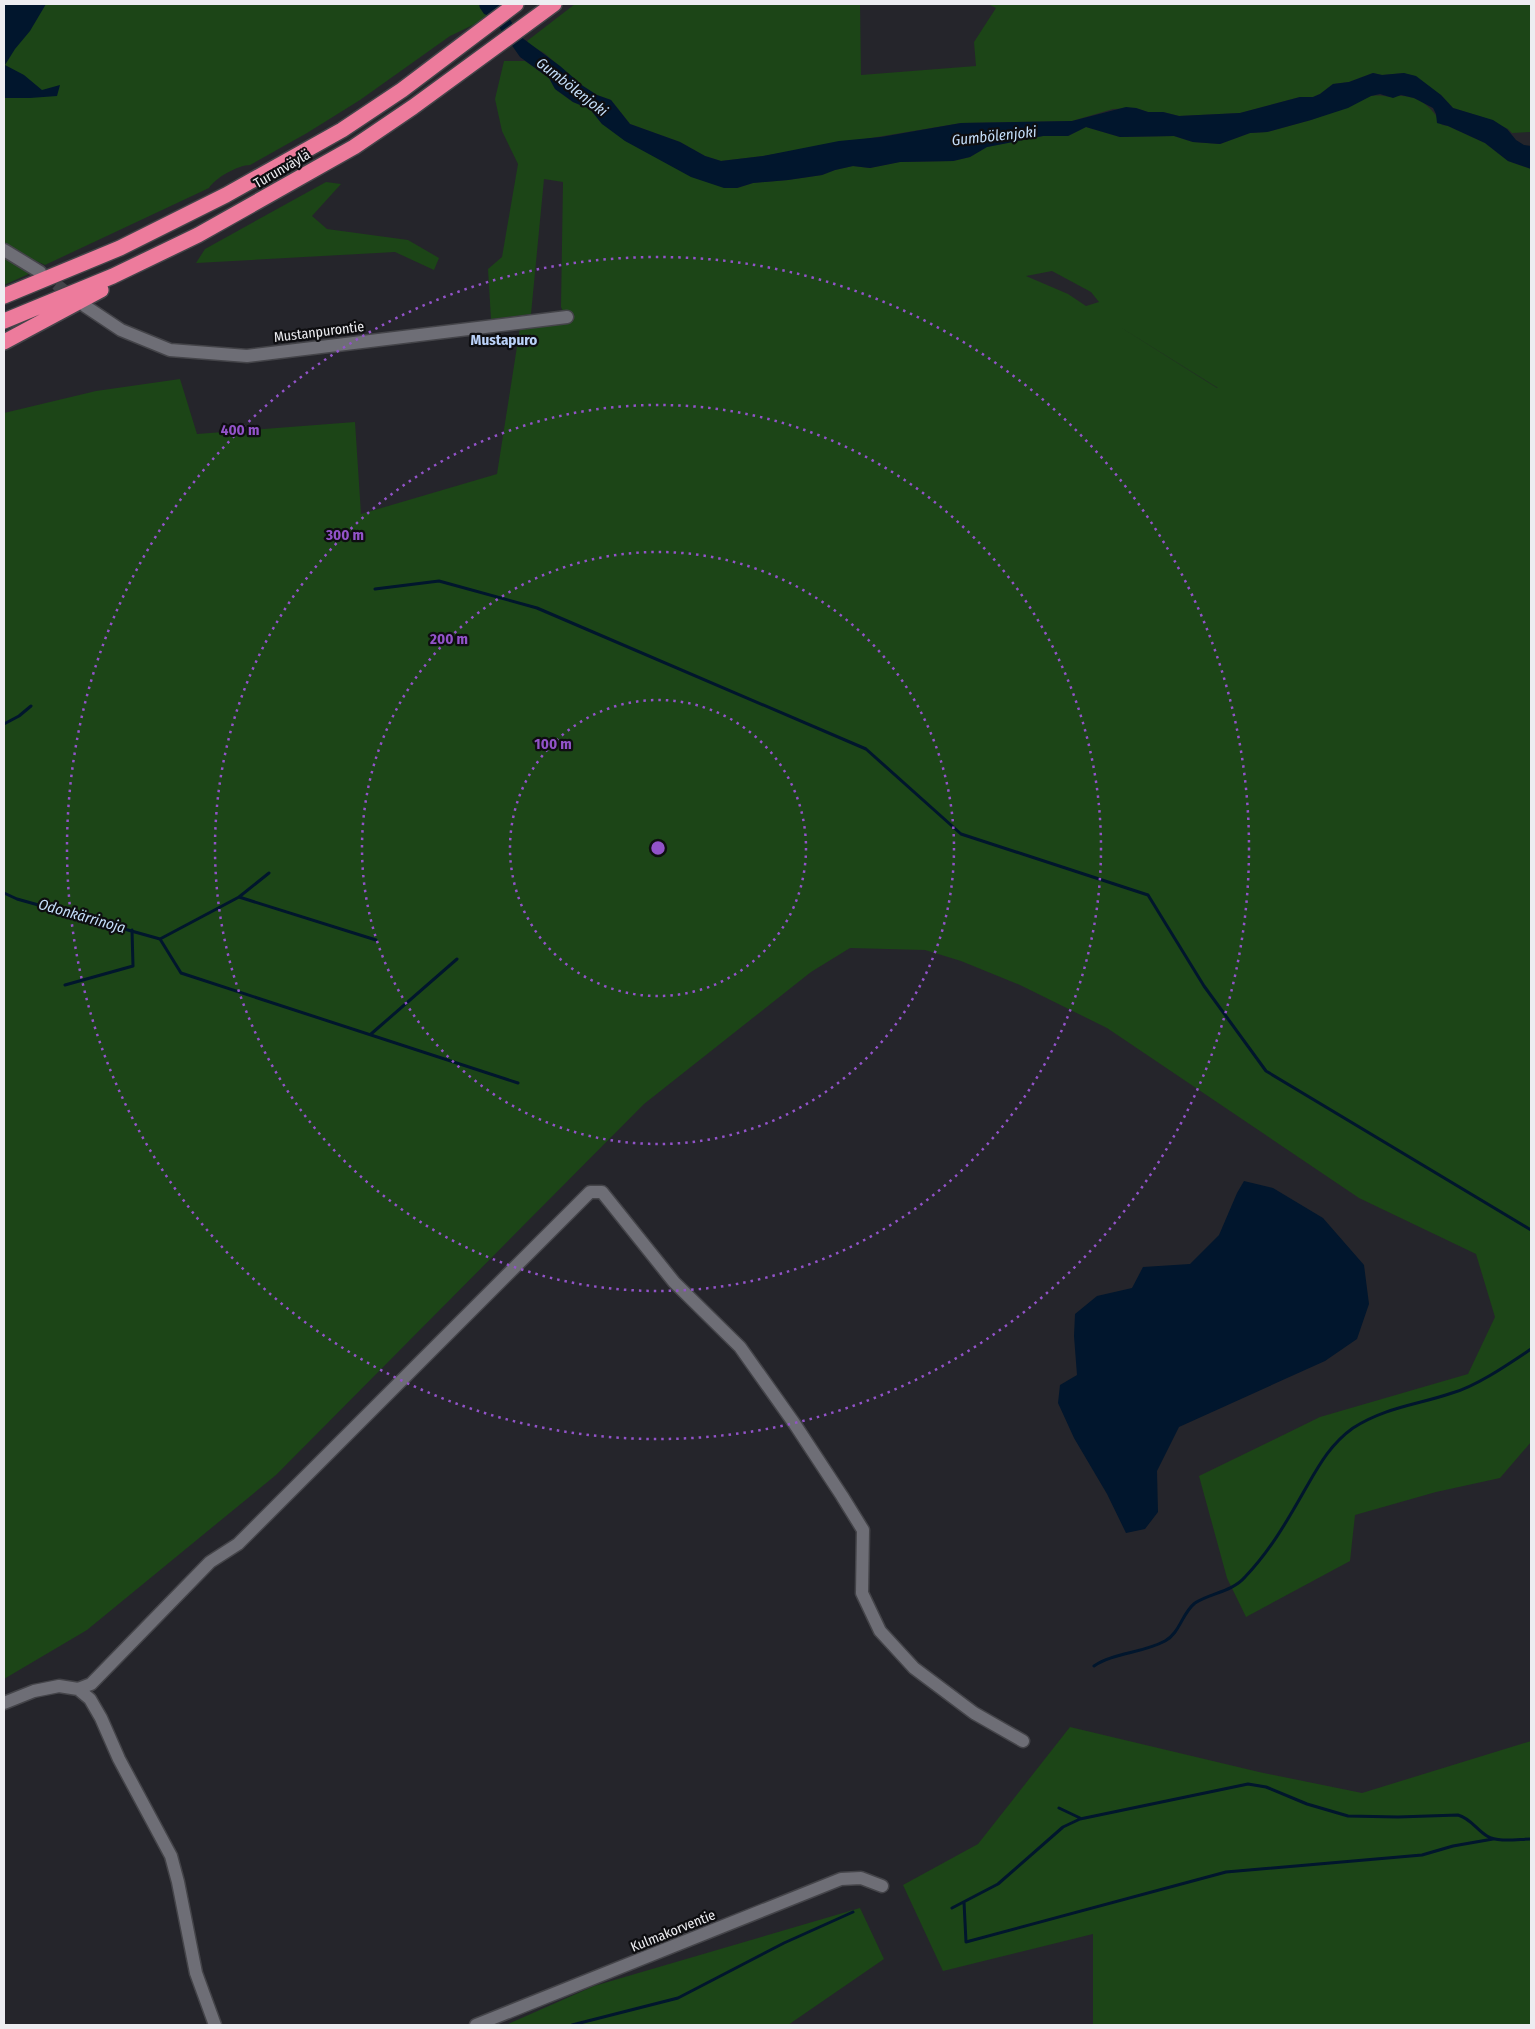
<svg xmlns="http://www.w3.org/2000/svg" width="1535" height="2029" viewBox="0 0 1535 2029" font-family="'Fira Sans Condensed',sans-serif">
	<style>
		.green { fill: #1c4517; fill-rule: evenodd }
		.water { fill: #01162d }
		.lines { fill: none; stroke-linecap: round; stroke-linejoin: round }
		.stream { stroke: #01162d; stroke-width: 3 }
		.street-tunnel { stroke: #434349; stroke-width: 12; stroke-dasharray: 12 6; stroke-linecap: butt }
		.street-casing { stroke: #444449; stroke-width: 15 }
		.highway-casing { stroke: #444449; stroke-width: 18 }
		.street { stroke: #6e6e76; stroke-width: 12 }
		.highway { stroke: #ed7b9c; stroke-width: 15 }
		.ring { fill: none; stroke: #9253c9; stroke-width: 2.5; stroke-dasharray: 2.5 5 }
		.labels { text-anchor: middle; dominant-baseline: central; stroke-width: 4.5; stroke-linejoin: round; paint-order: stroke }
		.street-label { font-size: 14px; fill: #ededf1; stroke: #0e0e11 }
		.water-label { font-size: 15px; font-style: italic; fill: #c5dffb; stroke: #0e0e11 }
		.neighbourhood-label { font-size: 15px; font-weight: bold; fill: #bad1f8; stroke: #0e0e11 }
		.centre { fill: #9253c9; stroke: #0e0e11; stroke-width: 2.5 }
		.ring-label { font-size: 15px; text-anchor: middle; font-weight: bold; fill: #9253c9; stroke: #0e0e11; stroke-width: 4.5; stroke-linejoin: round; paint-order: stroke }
	</style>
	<rect width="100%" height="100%" fill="#25252b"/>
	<!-- green -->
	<path class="green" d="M4 4H479L480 8 487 15 475 24 450 36 360 100 307 133 250 165C238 165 215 178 209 188L45 265 4 246Z
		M575 4H860L861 75 976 66 974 42 996 8 988 4H1531V132L1512 133 1508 129 1482 117 1453 108 1441 95 1404 73 1382 75 1373 73 1349 82 1333 84 1320 94 1313 97H1300L1240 113 1179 116 1163 112H1148L1136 108 1113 109 1072 121 961 123 763 156 721 161 705 156 680 142 630 124 611 100 597 95 583 86 544 53 530 45 527 41Z
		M504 61H525L549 78 555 89 573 102 590 109 602 124 737 188 753 183 788 180 822 175 835 170 853 166 870 168 900 162 953 161 970 157 987 147 1043 136H1068L1086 127 1120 137 1174 136 1193 142 1220 144 1250 133 1267 132 1311 120 1371 96C1379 95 1384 96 1391 97 1395 97 1398 95 1402 96 1422 97 1433 109 1442 125L1448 126 1485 143 1508 161 1531 169V1442L1500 1478 1436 1492 1355 1515 1350 1561 1246 1617 1227 1578 1199 1476 1320 1417 1468 1374 1495 1317 1476 1254 1359 1198 1107 1028 1020 985 961 961 925 950 850 948 811 972 644 1104 276 1475 87 1630 4 1679V413L96 391 180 379 197 434 355 422 361 514 497 474 521 321 566 317 561 307 563 182 544 179 531 314 491 319 488 269 502 257 518 164 502 131 495 99ZM1052 271 1091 292 1099 302 1086 306 1068 294 1026 276ZM1117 325 1217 388H1218Z
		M326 182 341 184 312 216 327 229 408 240 439 258 434 270 395 252 196 263 205 249Z
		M4 257 31 273 4 285Z
		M1070 1727 1259 1772 1362 1793 1531 1741V2025H1093V1934L943 1971 903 1885 978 1844Z
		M860 1908 884 1959 788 2025H506L594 1986Z"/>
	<!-- water -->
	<path class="water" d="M5 4H46L30 31 15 49 5 65 24 75 42 90 60 85 57 96 30 98H5L4 99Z
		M479 4H500L521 37 560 66 583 86 597 95 611 100 630 124 680 142 705 156 721 161 763 156 839 141 881 137 961 123 1072 121 1126 107 1136 108 1148 112H1163L1179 116 1240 113 1300 97H1313L1320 94 1333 84 1349 82 1373 73 1382 75 1404 73 1416 76 1441 95 1453 108 1493 120 1507 129 1516 140 1524 145 1531 146V169L1508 161 1485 143 1448 126 1437 123 1436 114 1433 108 1414 98 1401 95 1393 98 1380 94 1371 96 1348 108 1311 120 1267 132 1250 133 1220 144 1193 142 1174 136 1120 137 1086 127 1068 136H1043L987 147 970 157 953 161 900 162 870 168 853 166 835 170 822 175 788 180 753 183 737 188H724L691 177 625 141 602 124 590 109 573 102 555 89 549 78 520 57 492 17 484 14 480 8Z
		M1244 1181 1273 1188 1323 1218 1364 1265 1369 1304 1357 1339 1325 1361 1179 1427 1157 1471 1158 1512 1145 1529 1126 1533 1107 1494 1074 1438 1058 1403 1060 1385 1077 1375 1074 1336 1075 1314 1097 1296 1132 1288 1143 1267 1190 1264 1219 1235 1237 1193Z"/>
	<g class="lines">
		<!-- stream -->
		<path class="stream" d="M375 589 439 581 537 608 866 749 961 834 1148 895 1204 986 1266 1071 1531 1230
			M4 724 19 716 31 706
			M4 893 17 899 160 939
			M239 897 376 940
			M160 939 181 973 518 1083
			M160 939 239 897 269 873
			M65 985 133 966 132 930
			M371 1034 457 959
			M1094 1666C1113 1653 1143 1653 1165 1641 1180 1633 1182 1613 1195 1603 1210 1593 1232 1592 1245 1577 1269 1552 1286 1523 1303 1493 1317 1469 1329 1445 1353 1428 1386 1407 1417 1405 1452 1393 1477 1386 1510 1363 1531 1349
			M1059 1808 1080 1818
			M964 1902 966 1942 1226 1872 1422 1855 1453 1846 1493 1839
			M952 1908 998 1884 1063 1827 1080 1819 1248 1784 1266 1787 1307 1804 1348 1816 1398 1817 1458 1815C1470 1818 1477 1830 1487 1836 1498 1843 1519 1839 1531 1839
			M572 2025 678 1998 784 1943 853 1912"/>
		<!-- street-tunnel -->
		<path class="street-tunnel" d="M42 273 75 299"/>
		<!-- street casing -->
		<g class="street-casing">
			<path id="street" d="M4 250 40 272
				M85 306 121 330 170 350 247 356 567 317
				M78 1689 91 1684 210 1562 238 1544 590 1192H602L674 1282 740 1347 794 1423 842 1496 863 1530 862 1593 880 1631 914 1668 974 1713 1023 1741
				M4 1703 34 1691 59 1686 78 1689 90 1699 101 1718 119 1759 171 1856 178 1882 196 1973 215 2025
				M476 2025 841 1879 861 1878 882 1886"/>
		</g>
		<!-- highway casing -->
		<g class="highway-casing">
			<path id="highway" d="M4 296 120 248 226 195 342 130 402 90 516 4
				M4 321 113 276 198 235 354 147 413 107 554 4
				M4 342 101 290"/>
		</g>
		<!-- street -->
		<use href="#street" class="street"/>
		<!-- highway -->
		<use href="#highway" class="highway"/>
	</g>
	<!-- distance rings -->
	<g class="ring">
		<circle cx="658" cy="848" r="148"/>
		<circle cx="658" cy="848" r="296"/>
		<circle cx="658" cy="848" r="443"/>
		<circle cx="658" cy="848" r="591"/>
	</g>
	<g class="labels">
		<!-- street labels -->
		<g class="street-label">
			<text transform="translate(282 169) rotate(-30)">Turunväylä</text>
			<text transform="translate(319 332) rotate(-7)">Mustanpurontie</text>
			<text transform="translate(673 1931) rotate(-22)">Kulmakorventie</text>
		</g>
		<!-- water labels -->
		<g class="water-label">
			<text transform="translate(572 87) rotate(38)">Gumbölenjoki</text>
			<text transform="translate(994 136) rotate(-6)">Gumbölenjoki</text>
			<text transform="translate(82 916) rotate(16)">Odonkärrinoja</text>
		</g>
		<!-- neighbourhood labels -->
		<g class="neighbourhood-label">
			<text x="504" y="340">Mustapuro</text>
		</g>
	</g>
	<circle cx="658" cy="848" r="8" class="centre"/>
	<g class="ring-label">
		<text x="240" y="435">400 m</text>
		<text x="345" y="540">300 m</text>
		<text x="449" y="644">200 m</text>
		<text x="553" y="749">100 m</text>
	</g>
	<!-- border -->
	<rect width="1535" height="2029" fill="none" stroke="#ededf1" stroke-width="10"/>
</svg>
